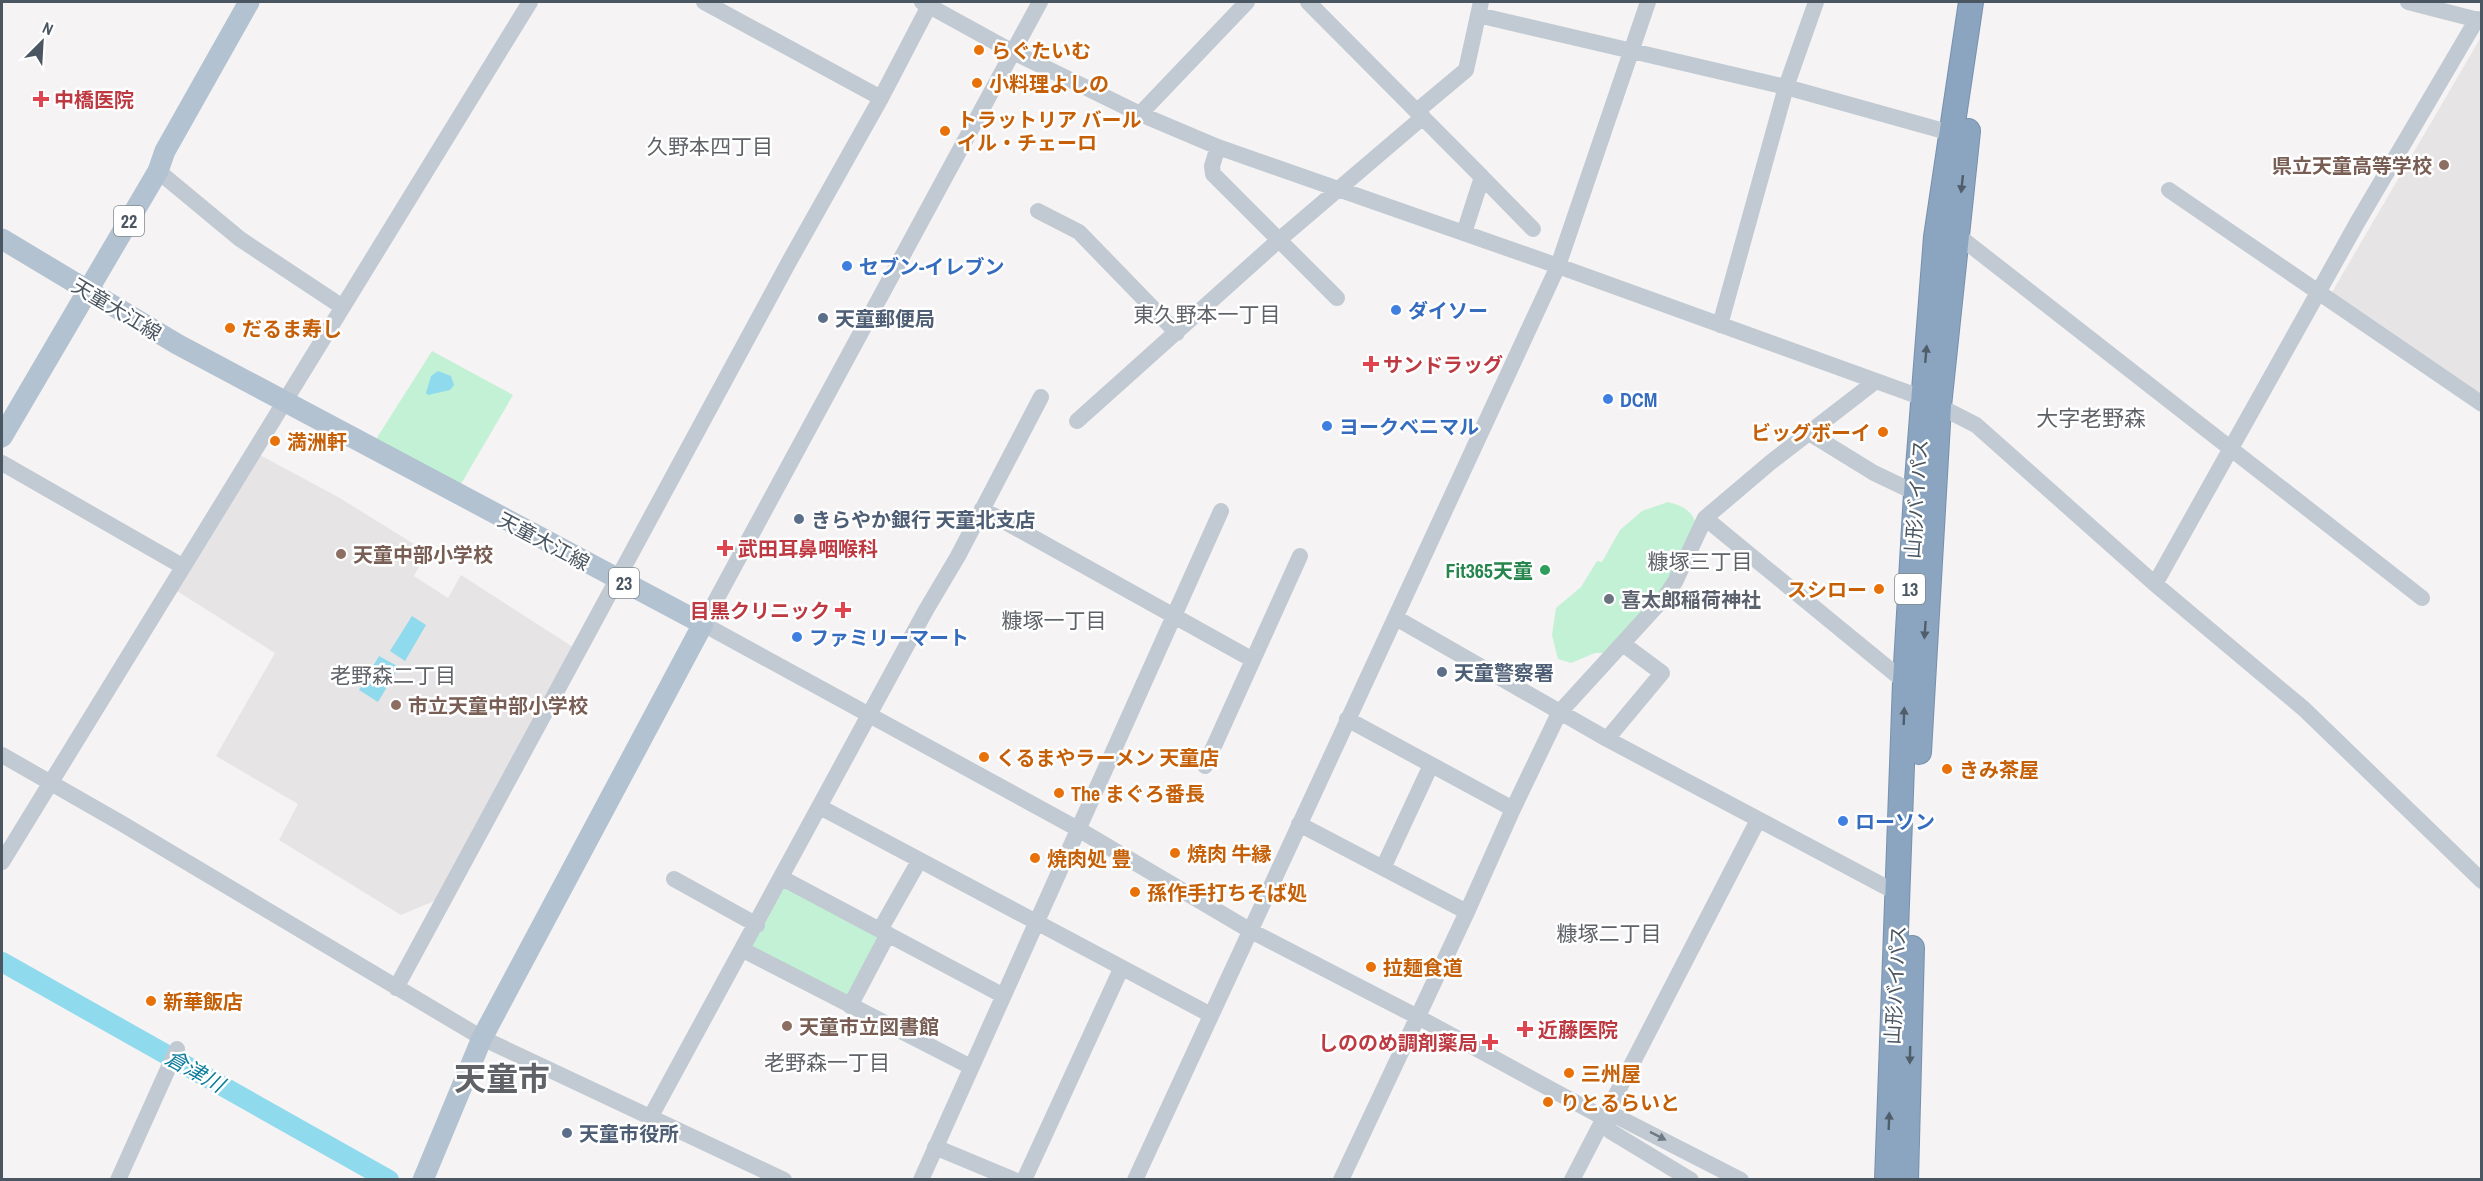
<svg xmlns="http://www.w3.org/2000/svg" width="2483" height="1181" viewBox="0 0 2483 1181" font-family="'Archivo Narrow','Noto Sans JP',sans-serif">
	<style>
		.education { fill: #e6e4e5 }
		.green { fill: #c3f1d5 }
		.water { fill: #90daee }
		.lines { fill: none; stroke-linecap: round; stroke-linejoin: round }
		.river { stroke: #90daee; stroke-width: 20 }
		.highway-casing { stroke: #7690ad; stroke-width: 26 }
		.minor { stroke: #c1cad2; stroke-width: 16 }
		.major { stroke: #b3c2d1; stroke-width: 21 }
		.highway { stroke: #8ba5c1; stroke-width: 24 }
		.oneway { fill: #505e6b }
		.oneway2 { fill: #6e7983 }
		.food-dot { fill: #e8710a; stroke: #fff; stroke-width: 2 }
		.health-dot { fill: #e0444e; stroke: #fff; stroke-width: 2 }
		.education-dot { fill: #8d6e63; stroke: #fff; stroke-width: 2 }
		.shop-dot { fill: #3f7fe0; stroke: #fff; stroke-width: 2 }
		.service-dot { fill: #5c6f8a; stroke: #fff; stroke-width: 2 }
		.leisure-dot { fill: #2e9e5b; stroke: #fff; stroke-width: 2 }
		.worship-dot { fill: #6b7280; stroke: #fff; stroke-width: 2 }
		.labels { text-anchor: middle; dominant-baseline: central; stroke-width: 5; stroke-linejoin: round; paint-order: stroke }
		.shield { fill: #fff; stroke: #808990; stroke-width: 1.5 }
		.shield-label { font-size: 18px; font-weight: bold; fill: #4a5661 }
		.food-label { font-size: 20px; font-weight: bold; fill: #c56008; stroke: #fff; text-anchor: start }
		.health-label { font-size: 20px; font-weight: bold; fill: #be3a42; stroke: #fff; text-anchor: start }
		.education-label { font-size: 20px; font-weight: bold; fill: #785e54; stroke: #fff; text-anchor: start }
		.shop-label { font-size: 20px; font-weight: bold; fill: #366cbe; stroke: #fff; text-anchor: start }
		.street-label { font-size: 20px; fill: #4a5661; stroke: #fff }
		.service-label { font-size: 20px; font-weight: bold; fill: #4e5e75; stroke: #fff; text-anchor: start }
		.leisure-label { font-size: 20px; font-weight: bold; fill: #27864d; stroke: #fff; text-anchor: end }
		.worship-label { font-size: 20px; font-weight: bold; fill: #5b616d; stroke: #fff; text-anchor: start }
		.neighbourhood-label { font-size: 21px; fill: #5f6368; stroke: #fff }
		.water-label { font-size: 21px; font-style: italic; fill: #0c7c9b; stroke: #fff }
		.quarter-label { font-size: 22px; fill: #5f6368; stroke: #fff }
		.town-label { font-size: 32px; font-weight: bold; fill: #5f6368; stroke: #fff }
	</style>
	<rect width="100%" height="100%" fill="#f5f3f3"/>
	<!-- education -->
	<path class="education" d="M2481 37V399L2331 294Z
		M258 454 338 497 427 552 414 576 448 598 461 575 576 649 439 899 401 915 279 840 298 804 216 756 275 653 174 589Z"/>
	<!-- green -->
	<path class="green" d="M432 351 513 395 458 489 373 444Z
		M1668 502C1680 505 1690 509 1695 521L1669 583 1606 653H1595L1571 663 1558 659 1552 635 1556 608 1581 587 1597 561 1602 562 1620 530 1642 511Z
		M783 880 886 935 849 1003 745 949Z"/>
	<!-- water -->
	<path class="water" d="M438 371 451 376 454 385 450 390 428 395 426 393 431 376Z
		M412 616 426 625 405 661 390 651Z
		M379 656 399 667 378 702 359 690Z"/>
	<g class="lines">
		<!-- river -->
		<path class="river" d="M2 962 389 1180"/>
		<!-- highway casing -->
		<g class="highway-casing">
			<path id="highway" d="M1919 752 1939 406 1968 131
				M1887 1180 1905 682 1916 493 1936 237 1971 2
				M1906 1180 1912 948"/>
		</g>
		<!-- minor -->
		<path class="minor" d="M704 2 881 98
			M922 2 1013 52 1140 114 1218 147 1558 266 1923 398 1976 425 2155 584 2304 709 2482 881
			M1040 2 703 624 1078 829 1251 931 1416 1016 1604 1118 1616 1116 1741 1180
			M1308 2 1482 177 1464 233
			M2408 2 2482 21
			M1478 15 1786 87 1951 133
			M1417 111 1466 70 1481 2
			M1140 114 1247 2
			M1218 147 1212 166 1213 174 1337 298
			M158 171 240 239 341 306
			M1482 177 1533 229
			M2169 190 2482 404
			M1038 211 1079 232 1177 333
			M1956 234 2422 598
			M1720 325 1786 87 1816 2
			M1077 421 1280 239 1423 117
			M1809 433 1874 473 1916 493
			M2 463 182 566
			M982 509 1253 660
			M1705 518 1905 682
			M2155 584 2357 223 2477 19
			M1396 618 1607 739 1899 894
			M1607 739 1662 673 1623 644
			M2 755 121 823 482 1038 784 1180
			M1205 766 1300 556
			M820 807 1211 1015
			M1513 809 1559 713 1664 598 1675 582 1705 518 1771 462 1876 381
			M1299 824 1467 912 1513 809 1347 719
			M2 862 530 2
			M1383 868 1431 765
			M782 878 1002 995
			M674 879 757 925
			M880 930 919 861
			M743 950 971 1067
			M396 988 790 260 881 98 931 2
			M850 1006 888 934
			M650 1118 926 610 958 556 1041 397
			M1604 1118 1610 1131 1691 1180
			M935 1147 1014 1180
			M118 1180 177 1049
			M921 1180 1221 511
			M1024 1180 1121 969
			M1135 1180 1558 266 1648 2
			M1341 1180 1467 912
			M1572 1180 1758 820"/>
		<!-- major -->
		<path class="major" d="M2 239 177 344 703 624 482 1038 423 1180
			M2 437 158 171 165 151 249 2"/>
		<!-- highway -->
		<use href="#highway" class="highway"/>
	</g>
	<!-- one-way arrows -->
	<defs><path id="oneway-solid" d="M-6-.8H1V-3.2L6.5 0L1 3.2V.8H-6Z" transform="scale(1.5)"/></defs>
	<g class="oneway">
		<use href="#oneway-solid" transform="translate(1962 184) rotate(96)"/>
		<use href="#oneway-solid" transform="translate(1926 354) rotate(-85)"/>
		<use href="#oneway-solid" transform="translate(1925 630) rotate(94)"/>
		<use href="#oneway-solid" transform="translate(1904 716) rotate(-88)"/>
		<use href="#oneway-solid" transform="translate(1910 1055) rotate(91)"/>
		<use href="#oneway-solid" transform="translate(1889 1121) rotate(-88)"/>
	</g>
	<use class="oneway2" href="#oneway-solid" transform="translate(1658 1136) rotate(27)"/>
	<!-- markers -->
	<g class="food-dot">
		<circle cx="979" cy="50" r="6"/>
		<circle cx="977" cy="83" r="6"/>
		<circle cx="945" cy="131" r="6"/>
		<circle cx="230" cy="328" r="6"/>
		<circle cx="1883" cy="432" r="6"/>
		<circle cx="275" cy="441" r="6"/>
		<circle cx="1879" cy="589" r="6"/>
		<circle cx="984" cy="757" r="6"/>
		<circle cx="1947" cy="769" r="6"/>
		<circle cx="1059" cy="793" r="6"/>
		<circle cx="1175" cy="853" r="6"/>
		<circle cx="1035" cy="858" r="6"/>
		<circle cx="1135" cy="892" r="6"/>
		<circle cx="1371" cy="967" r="6"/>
		<circle cx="151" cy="1001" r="6"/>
		<circle cx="1569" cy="1073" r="6"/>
		<circle cx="1548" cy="1102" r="6"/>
	</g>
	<g class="health-dot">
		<path d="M38 90h6v6h6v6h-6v6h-6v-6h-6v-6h6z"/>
		<path d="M1368 355h6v6h6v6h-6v6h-6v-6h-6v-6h6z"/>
		<path d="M722 539h6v6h6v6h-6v6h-6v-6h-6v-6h6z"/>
		<path d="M840 601h6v6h6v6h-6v6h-6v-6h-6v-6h6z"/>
		<path d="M1522 1020h6v6h6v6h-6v6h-6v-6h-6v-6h6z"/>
		<path d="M1487 1033h6v6h6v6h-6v6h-6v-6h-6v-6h6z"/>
	</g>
	<g class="education-dot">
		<circle cx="2444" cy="165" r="6"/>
		<circle cx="341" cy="554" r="6"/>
		<circle cx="396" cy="705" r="6"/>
		<circle cx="787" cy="1026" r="6"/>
	</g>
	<g class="shop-dot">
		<circle cx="847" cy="266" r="6"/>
		<circle cx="1396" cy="310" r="6"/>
		<circle cx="1608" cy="399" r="6"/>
		<circle cx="1327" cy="426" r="6"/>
		<circle cx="797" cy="637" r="6"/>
		<circle cx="1843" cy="821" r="6"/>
	</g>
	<g class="service-dot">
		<circle cx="823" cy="318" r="6"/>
		<circle cx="799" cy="519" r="6"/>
		<circle cx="1442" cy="672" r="6"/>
		<circle cx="567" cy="1133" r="6"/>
	</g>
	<circle class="leisure-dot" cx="1545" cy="570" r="6"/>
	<circle class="worship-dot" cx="1609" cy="599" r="6"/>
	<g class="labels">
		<!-- shield labels -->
		<g class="shield">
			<rect x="114" y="206" width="30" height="30" rx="4.5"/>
			<rect x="609" y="568" width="30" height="30" rx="4.5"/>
			<rect x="1895" y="574" width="30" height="30" rx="4.5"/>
		</g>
		<g class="shield-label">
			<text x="129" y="221">22</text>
			<text x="624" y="583">23</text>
			<text x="1910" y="589">13</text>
		</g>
		<!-- food labels -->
		<g class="food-label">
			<text x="991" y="50">らぐたいむ</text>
			<text x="989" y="83">小料理よしの</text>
			<text x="957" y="119">トラットリア バール<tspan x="957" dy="23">イル・チェーロ</tspan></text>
			<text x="242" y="328">だるま寿し</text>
			<text x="1871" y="432" text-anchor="end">ビッグボーイ</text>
			<text x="287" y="441">満洲軒</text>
			<text x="1867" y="589" text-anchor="end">スシロー</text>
			<text x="996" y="757">くるまやラーメン 天童店</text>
			<text x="1959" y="769">きみ茶屋</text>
			<text x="1071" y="793">The まぐろ番長</text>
			<text x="1187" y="853">焼肉 牛縁</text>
			<text x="1047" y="858">焼肉処 豊</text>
			<text x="1147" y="892">孫作手打ちそば処</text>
			<text x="1383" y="967">拉麺食道</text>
			<text x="163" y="1001">新華飯店</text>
			<text x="1581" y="1073">三州屋</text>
			<text x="1560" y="1102">りとるらいと</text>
		</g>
		<!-- health labels -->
		<g class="health-label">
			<text x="54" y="99">中橋医院</text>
			<text x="1383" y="364">サンドラッグ</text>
			<text x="738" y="548">武田耳鼻咽喉科</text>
			<text x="830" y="610" text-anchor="end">目黒クリニック</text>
			<text x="1538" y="1029">近藤医院</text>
			<text x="1478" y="1042" text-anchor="end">しののめ調剤薬局</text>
		</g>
		<!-- education labels -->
		<g class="education-label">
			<text x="2432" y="165" text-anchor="end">県立天童高等学校</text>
			<text x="353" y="554">天童中部小学校</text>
			<text x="408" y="705">市立天童中部小学校</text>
			<text x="799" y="1026">天童市立図書館</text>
		</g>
		<!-- shop labels -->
		<g class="shop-label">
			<text x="859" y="266">セブン-イレブン</text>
			<text x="1408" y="310">ダイソー</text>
			<text x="1620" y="399">DCM</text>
			<text x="1339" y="426">ヨークベニマル</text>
			<text x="809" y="637">ファミリーマート</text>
			<text x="1855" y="821">ローソン</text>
		</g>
		<!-- street labels -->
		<g class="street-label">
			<text transform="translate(117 309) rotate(31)">天童大江線</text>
			<text transform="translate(1916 499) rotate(-86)">山形バイパス</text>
			<text transform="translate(544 541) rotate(28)">天童大江線</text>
			<text transform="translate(1895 985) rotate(-87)">山形バイパス</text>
		</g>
		<!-- service labels -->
		<g class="service-label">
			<text x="835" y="318">天童郵便局</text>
			<text x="811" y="519">きらやか銀行 天童北支店</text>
			<text x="1454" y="672">天童警察署</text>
			<text x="579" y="1133">天童市役所</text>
		</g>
		<!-- leisure labels -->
		<g class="leisure-label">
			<text x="1533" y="570">Fit365天童</text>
		</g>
		<!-- worship labels -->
		<g class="worship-label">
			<text x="1621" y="599">喜太郎稲荷神社</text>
		</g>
		<!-- neighbourhood labels -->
		<g class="neighbourhood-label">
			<text x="710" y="146">久野本四丁目</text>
			<text x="1207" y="314">東久野本一丁目</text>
			<text x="1700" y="561">糠塚三丁目</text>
			<text x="1054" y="620">糠塚一丁目</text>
			<text x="393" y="675">老野森二丁目</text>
			<text x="1609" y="933">糠塚二丁目</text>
			<text x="827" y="1062">老野森一丁目</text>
		</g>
		<!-- water labels -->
		<g class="water-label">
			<text transform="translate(195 1071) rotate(29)">倉津川</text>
		</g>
		<!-- quarter labels -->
		<g class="quarter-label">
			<text x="2091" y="418">大字老野森</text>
		</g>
		<!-- town labels -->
		<g class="town-label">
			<text x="502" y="1078">天童市</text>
		</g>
	</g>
	<!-- border -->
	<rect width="2483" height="1181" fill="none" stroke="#4a5661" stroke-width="6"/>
	<!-- north arrow -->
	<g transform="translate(42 42) rotate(24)" stroke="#ffffff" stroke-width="4.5" paint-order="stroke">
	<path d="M0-4.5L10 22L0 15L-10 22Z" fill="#4a5661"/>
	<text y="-9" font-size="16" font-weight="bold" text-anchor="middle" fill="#4a5661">N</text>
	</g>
</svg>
